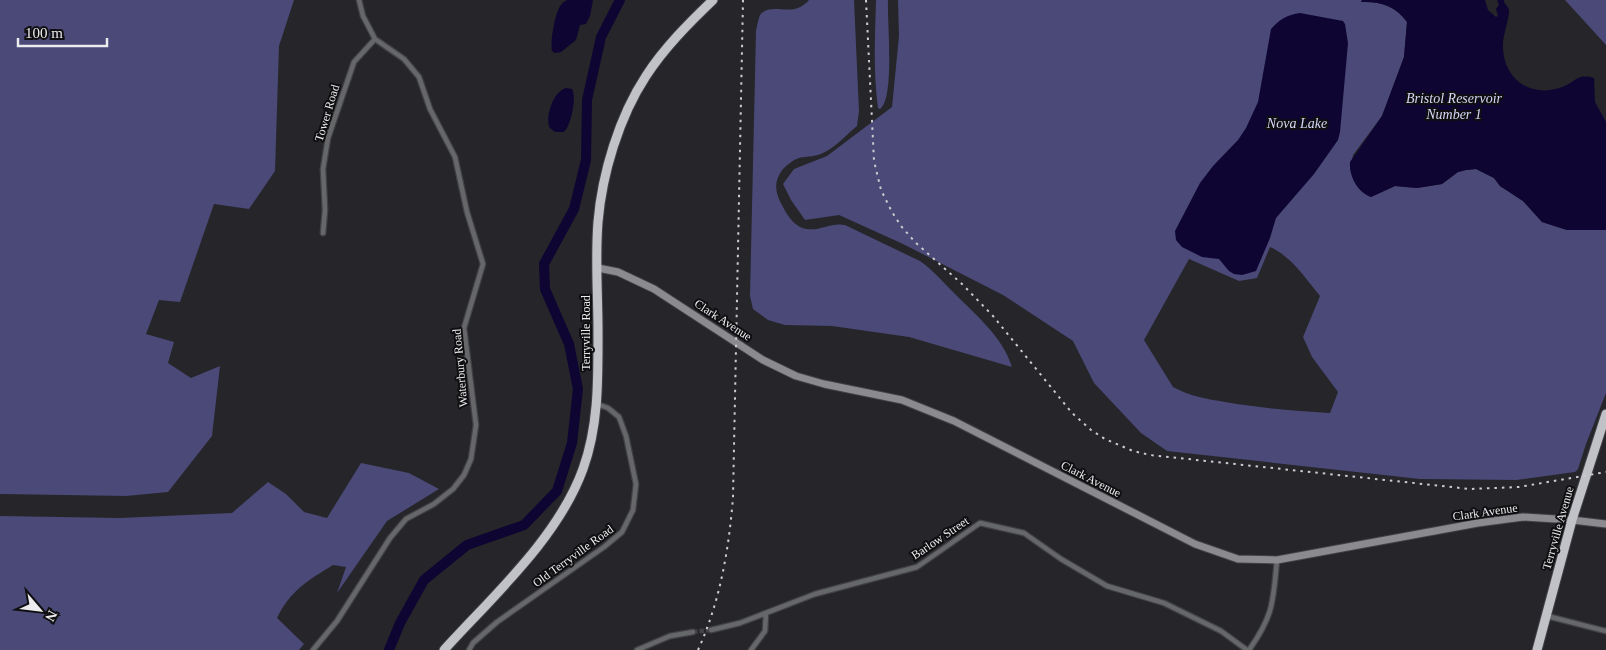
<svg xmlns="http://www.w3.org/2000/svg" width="1606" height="650" viewBox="0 0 1606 650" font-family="Georgia,serif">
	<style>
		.green { fill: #4a4977; fill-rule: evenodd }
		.water { fill: #0e0532 }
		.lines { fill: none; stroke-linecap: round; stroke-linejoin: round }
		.river { stroke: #0e0532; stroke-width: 10 }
		.street-tunnel { stroke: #434348; stroke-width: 4.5; stroke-dasharray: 4.5 2; stroke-linecap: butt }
		.street-casing { stroke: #414146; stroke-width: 7 }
		.secondary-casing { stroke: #414146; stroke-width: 9 }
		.highway-casing { stroke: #414146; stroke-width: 11 }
		.street { stroke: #666769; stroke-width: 4.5 }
		.secondary { stroke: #8b8b8f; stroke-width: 7 }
		.highway { stroke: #c1c1c8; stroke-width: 9 }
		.rail { stroke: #ccccd0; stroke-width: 2; stroke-dasharray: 2.5 5; stroke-linecap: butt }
		.labels { text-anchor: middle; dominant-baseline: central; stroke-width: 4; stroke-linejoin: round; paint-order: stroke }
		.street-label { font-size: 12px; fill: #ececef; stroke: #0f0f11 }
		.water-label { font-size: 14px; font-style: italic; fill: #d6d7f8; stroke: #0f0f11 }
	</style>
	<rect width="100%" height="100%" fill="#25252a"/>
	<!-- green -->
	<path class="green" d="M0 0H294L279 46 275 171 249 209 214 204 180 302 159 300 146 334 174 342 168 363 191 378 220 366 212 436 168 492 126 496 0 494Z
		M809 0H854L859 111 857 126C847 134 837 146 825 152 817 157 807 156 799 158 793 160 788 164 783 169 773 182 775 193 783 207 788 217 796 228 807 229 820 231 832 222 845 225L920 261C933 270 943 282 954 293 975 314 1003 337 1012 367L909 337 832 326 785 325 768 320 753 309 750 296 756 31C757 26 758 20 760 15 772 0 792 20 809 0Z
		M876 0H888C887 20 895 99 880 109L878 108C873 72 875 36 876 0Z
		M898 0H1362L1361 2C1380 1 1396 6 1407 22L1404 57 1382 116 1353 155 1350 169 1357 186 1371 197 1395 186 1417 188 1442 184 1458 172 1466 170 1476 169 1494 178 1500 186 1523 201 1542 222 1567 230H1606V393L1586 444 1578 469 1575 472 1516 480 1420 479 1167 451 1141 433 1094 383 1073 341 1003 295 903 244 839 215 805 220 791 200 783 184 794 169 827 156 892 107 899 36ZM1270 247C1291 256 1306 279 1320 296L1303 337 1312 357 1338 392 1330 413C1295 411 1260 408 1225 402 1207 399 1189 396 1173 387L1144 340 1189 259 1239 281 1257 278Z
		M1565 0H1606V45Z
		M361 463 409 473 439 489 387 521 337 593 346 567 333 565C307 581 291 590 277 618L304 644 299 650H0V516L120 518 232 513 268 482 286 494 304 512 327 518Z"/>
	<!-- water -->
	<path class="water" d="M568 0H593L590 16 586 24 580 25 576 40 561 52 555 53 552 51C550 42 555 12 561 5 563 2 565 1 568 0Z
		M1362 0H1485L1488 10 1496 17 1498 16 1496 9 1499 5 1497 0H1504C1504 5 1508 5 1509 10 1510 16 1503 35 1503 44 1502 78 1530 99 1562 87 1576 82 1577 73 1594 78L1595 102 1606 122V230H1567L1542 222 1523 201 1500 186 1494 178 1476 169 1466 170 1458 172 1442 184 1417 188 1395 186 1371 197C1357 192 1349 176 1350 162L1382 116 1404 57 1407 22C1396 6 1380 1 1361 2Z
		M1300 13 1343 21 1345 24 1348 43 1340 132 1338 140 1314 174 1276 218 1270 238 1256 271 1242 275 1234 274 1229 271 1219 259 1202 257 1182 247 1176 240 1175 231 1200 183 1213 166 1238 140 1246 128 1258 102 1271 29C1280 19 1287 15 1300 13Z
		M566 88 572 89C577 97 571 126 564 132H555L549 127C546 115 553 92 566 88Z"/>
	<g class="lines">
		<!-- river -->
		<path class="river" d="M389 650 400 623 424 580 467 545 524 525 557 491 572 443 578 389 569 344 545 289 544 264 574 209 586 160 587 100 601 37 620 0"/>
		<!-- street-tunnel -->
		<path class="street-tunnel" d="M693 632 711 630"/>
		<!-- street casing -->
		<g class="street-casing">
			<path id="street" d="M323 233 325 210 323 169 328 138 354 62 375 39
				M1547 616 1606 631
				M711 630 740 623 815 594 917 567 980 523 1024 533 1061 559 1107 586 1164 603 1221 631 1247 650
				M313 650 337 621 390 538 406 519 434 504 453 489 464 475 471 459 476 425 464 328 483 264 467 212 455 157 430 109 419 77 404 59 375 39 363 16 359 0
				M469 650 473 643 497 622 604 547 622 532 633 510 636 484 626 436 619 417 608 408 597 404
				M637 650 670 636 693 632
				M751 650 765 631 766 613
				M1249 650C1274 615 1273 601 1277 560"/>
		</g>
		<!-- secondary casing -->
		<g class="secondary-casing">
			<path id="secondary" d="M598 268 618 272 654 289 763 360 796 376 824 384 902 400 954 421 1195 544 1238 559 1277 560 1478 523 1523 517 1572 520 1606 524"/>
		</g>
		<!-- highway casing -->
		<g class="highway-casing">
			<path id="highway" d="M444 650C493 596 558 538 583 469 599 425 598 378 598 331 598 295 595 258 598 222 602 174 619 117 646 76 664 48 689 23 713 0
				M1537 650 1572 520 1606 414"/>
		</g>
		<!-- street -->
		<use href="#street" class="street"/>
		<!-- secondary -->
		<use href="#secondary" class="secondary"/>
		<!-- highway -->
		<use href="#highway" class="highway"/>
		<!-- rail -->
		<path class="rail" d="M866 0 874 161 881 190 892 212 901 226 915 242 962 284 993 316 1072 413 1091 430 1105 439 1133 451 1150 455 1470 489 1519 487 1606 472
			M698 650C720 602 729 549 733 497L743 0"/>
	</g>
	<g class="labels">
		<!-- street labels -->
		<g class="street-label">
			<text transform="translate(327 113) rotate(-73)">Tower Road</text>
			<text transform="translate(723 320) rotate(33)">Clark Avenue</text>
			<text transform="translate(586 333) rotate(-90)">Terryville Road</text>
			<text transform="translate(460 368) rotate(-95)">Waterbury Road</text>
			<text transform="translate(1091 479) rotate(27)">Clark Avenue</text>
			<text transform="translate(1485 512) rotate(-8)">Clark Avenue</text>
			<text transform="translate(1558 528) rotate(-74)">Terryville Avenue</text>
			<text transform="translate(940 538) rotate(-34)">Barlow Street</text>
			<text transform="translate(573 556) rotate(-36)">Old Terryville Road</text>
		</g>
		<!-- water labels -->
		<g class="water-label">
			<text x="1454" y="98">Bristol Reservoir<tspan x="1454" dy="16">Number 1</tspan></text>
			<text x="1297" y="123">Nova Lake</text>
		</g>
	</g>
	<!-- north arrow -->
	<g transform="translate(40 610) rotate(118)" stroke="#0f0f11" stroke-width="4" paint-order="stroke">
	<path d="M0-4L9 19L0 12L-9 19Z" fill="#ececef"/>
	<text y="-8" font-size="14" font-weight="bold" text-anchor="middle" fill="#ececef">N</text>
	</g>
	<!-- scale -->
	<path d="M18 38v8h89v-8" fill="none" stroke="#ececef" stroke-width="2.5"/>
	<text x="25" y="38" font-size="15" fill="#ececef" stroke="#0f0f11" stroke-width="4" paint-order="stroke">100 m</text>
</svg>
